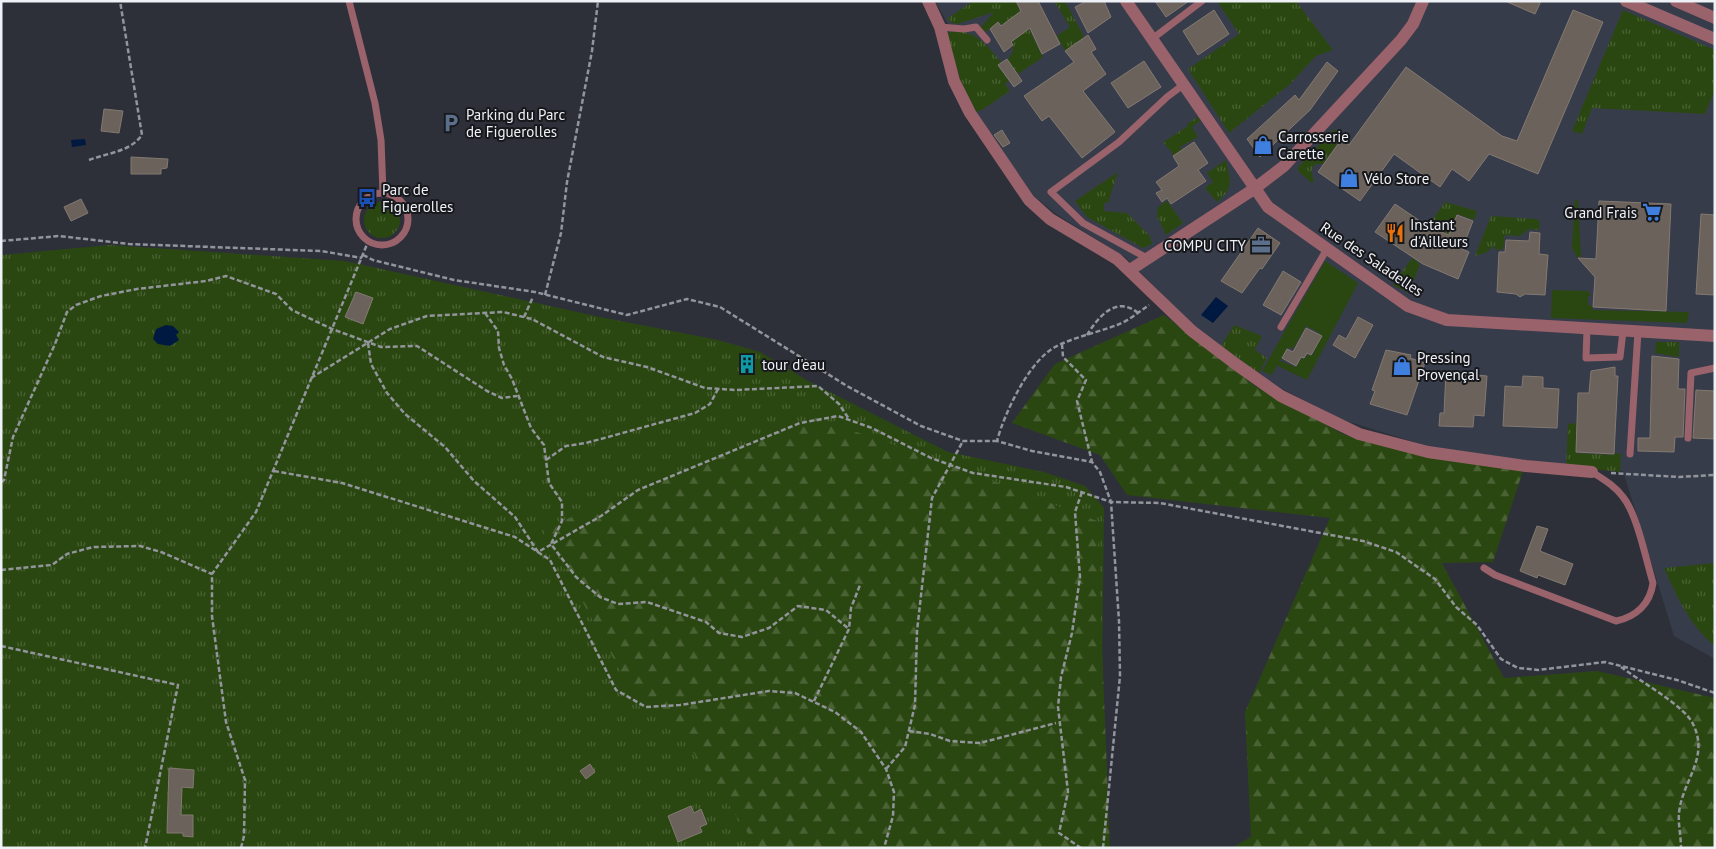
<svg xmlns="http://www.w3.org/2000/svg" width="1716" height="849" viewBox="0 0 1716 849" font-family="'PT Sans',sans-serif">
	<style>
		.built { fill: #373c4a }
		.grass { fill: url(#grass-tufts) }
		.forest { fill: url(#forest-firs) }
		.garden { fill: #2b4711; fill-rule: evenodd }
		.water { fill: #001940 }
		.building { fill: #6b625b; stroke: #837972 }
		.lines { fill: none; stroke-linecap: round; stroke-linejoin: round }
		.path { stroke: #92959c; stroke-width: 2.5; stroke-dasharray: 5 2.5; stroke-linecap: butt }
		.lane { stroke: #9a626b; stroke-width: 7 }
		.street { stroke: #9a626b; stroke-width: 12 }
		.labels { text-anchor: middle; dominant-baseline: central; stroke-width: 4; stroke-linejoin: round; paint-order: stroke }
		.poi-label { font-size: 15px; fill: #eef1f6; stroke: #17181c; text-anchor: start }
		.street-label { font-size: 15px; fill: #eef1f6; stroke: #17181c }
	</style>
	<defs>
		<pattern id="grass-tufts" width="24" height="20" patternUnits="userSpaceOnUse" patternTransform="scale(1.25)"><rect width="24" height="20" fill="#2b4711"/><path d="M3 7l-1-3M5 7V3M7 7l1-3M15 17l-1-3M17 17v-4M19 17l1-3" fill="none" stroke="#4a6234"/></pattern>
		<pattern id="forest-firs" width="22" height="20" patternUnits="userSpaceOnUse" patternTransform="scale(1.25)"><rect width="22" height="20" fill="#2b4711"/><path d="M5 1l3.5 6h-7zM16 11l3.5 6h-7z" fill="#4a6234"/></pattern>
	</defs>
	<rect width="100%" height="100%" fill="#2d3039"/>
	<!-- built -->
	<path class="built" d="M935 1H1715V659L1674 636 1623 471 1590 469 1430 447 1340 419 1273 384 1196 328 1125 257 1056 214 1033 195 969 103 947 36 948 24Z"/>
	<!-- grass -->
	<path class="grass" d="M973 1H1015L1043 57 1018 74 1008 60 1013 51 1012 42 1020 36 1014 27 1002 26 999 22 985 32 981 27 994 12 957 24 950 22 948 18Z
		M1054 1H1065L1084 37 1065 51 1057 36 1070 27Z
		M1217 1H1296L1333 50 1316 56 1288 86 1229 133 1188 69 1239 34Z
		M1623 10 1715 50V90L1705 114 1592 108 1582 134 1572 131Z
		M958 31C980 34 987 46 1001 62L998 66 1009 81 1005 84 1010 91 982 110 976 112 960 79 947 33Z
		M1198 117 1200 121 1192 127 1198 137 1180 147 1182 150 1174 155 1163 142 1188 126 1187 124Z
		M1334 129 1342 137 1323 164H1315C1310 170 1311 174 1314 180L1312 183 1298 171V167Z
		M1226 160C1230 181 1235 187 1217 202L1205 188 1213 182 1207 173Z
		M1118 172 1108 203H1104V211L1127 213 1150 236 1152 244 1143 248 1087 217 1075 201Z
		M1167 201 1183 223 1166 235 1157 216 1158 207Z
		M1445 202 1477 211 1474 220 1457 214 1449 234 1434 229 1431 236 1416 243Z
		M364 220a18 18 0 1 1 36 0a18 18 0 1 1-36 0Z
		M1491 216 1536 219 1540 222 1539 230 1529 229 1520 236 1505 235 1503 249 1496 250 1493 246 1487 252 1475 256Z
		M110 245 345 261 600 317 718 340 760 352 810 382 948 452 1044 472 1085 486 1104 508 1100 848H1V255Z
		M1412 258 1420 264 1409 293 1393 285Z
		M1234 325 1262 336 1255 350 1267 358 1259 373 1221 346Z
		M1656 342H1679V357L1655 353Z
		M1576 423V453L1614 455 1615 453 1621 454 1620 472 1566 466 1568 424Z
		M1715 563V646C1690 626 1677 597 1664 568Z"/>
	<!-- forest -->
	<path class="forest" d="M1164 315 1255 386 1345 435 1428 456 1523 471 1493 562 1442 563 1504 678 1597 671 1715 698V848H1231L1251 837 1245 712 1330 518 1127 495 1100 455 1012 423 1055 364Z
		M813 417 946 463 1097 521 1110 848H758L663 708 630 689 543 529Z"/>
	<!-- garden -->
	<path class="garden" d="M1575 200H1578L1581 257H1577L1572 248Z
		M1325 261 1358 283 1307 380 1278 366V364L1272 375 1262 371ZM1306 326 1320 333 1311 347 1315 350 1312 356 1308 354 1304 359 1302 358 1296 367 1280 361 1288 347 1293 349Z
		M1552 290 1588 291 1591 296H1588V305L1592 306 1593 310 1689 312 1687 323 1551 318Z"/>
	<!-- water -->
	<path class="water" d="M85 139 86 145 72 147 71 140Z
		M1216 297 1228 306 1213 323 1201 315Z
		M166 325 173 326 179 332 176 335 179 340 170 346 158 344 153 339 156 329Z"/>
	<!-- building -->
	<path class="building" d="M1016 1H1038L1060 44 1042 54 1030 28 1011 42 1013 45 1004 52 990 29 998 22 1001 26 1021 11Z
		M1087 1H1104L1111 17 1088 33 1075 7Z
		M1155 1H1189L1166 17Z
		M1505 1H1541L1535 14Z
		M1214 10 1229 34 1198 55 1183 31Z
		M1573 10 1603 22 1538 174 1489 154 1469 181 1452 169 1440 187 1394 154 1360 201 1318 172 1341 140 1349 145 1406 67 1502 136 1517 141Z
		M1088 35 1096 49 1091 52 1106 74 1083 91 1115 132 1082 158 1049 116 1042 121 1024 96 1074 62 1065 51Z
		M1007 59 1022 81 1014 87 998 65Z
		M1144 61 1161 87 1128 108 1111 83Z
		M1327 62 1338 71 1310 110 1260 157 1247 139 1295 95 1299 100Z
		M104 109 123 111 119 133 101 131Z
		M1002 130 1010 143 1003 147 994 135Z
		M1194 142 1208 163 1198 170 1206 181 1171 204 1167 198 1162 202 1156 193 1162 190 1156 182 1179 166 1173 156Z
		M131 157 168 159 167 168 161 169V174H131Z
		M81 199 88 213 71 221 64 207Z
		M1599 201 1671 204 1666 311 1593 307 1595 277 1578 258 1596 259Z
		M1395 204 1420 221 1418 223 1449 235 1457 215 1473 221 1462 249 1469 252 1458 279 1423 264 1375 232Z
		M1701 214 1715 215V295L1696 294Z
		M1258 228 1280 243 1262 269 1260 268 1242 293 1221 281Z
		M1530 232 1540 233 1539 254 1548 255 1545 295 1525 294 1520 297 1516 294 1497 292 1499 252H1505L1506 240 1529 241Z
		M1283 271 1301 282 1281 315 1263 305Z
		M356 292 373 298 363 324 345 317Z
		M1358 317 1373 325 1355 358 1333 345 1339 335 1346 339Z
		M1306 328 1322 336 1311 355 1307 353 1304 358 1301 357 1296 366 1282 358 1287 349 1293 352Z
		M1386 350 1411 355 1410 358 1425 363 1407 415 1370 404 1375 391 1372 390Z
		M1652 356 1679 359 1678 389H1685L1683 437H1675L1674 452 1638 451V438H1650Z
		M1615 367V376H1618L1614 454 1576 452 1578 393H1589L1591 371Z
		M1446 372 1487 376 1484 416 1474 415 1473 427 1439 426 1440 413H1444Z
		M1523 376 1543 377V388L1559 389 1557 428 1503 426 1505 386 1522 387Z
		M1696 390 1715 391V439L1693 438Z
		M1537 526 1548 529 1540 551 1573 564 1565 585 1538 575 1537 578 1520 571Z
		M590 764 595 772 586 779 580 771Z
		M169 768 194 770 193 788 182 787 181 815H193V837L183 836V833H167Z
		M691 806 694 813 701 809 707 824 700 827 702 832 678 842 668 816Z"/>
	<g class="lines">
		<!-- path -->
		<path class="path" d="M89 160C107 153 130 152 142 135L120 1
			M1 241 59 236 129 244 321 251 362 258
			M363 255 373 260 454 280 535 292 627 315 687 299 720 307 847 386 921 426 963 441H996
			M545 295 561 233 567 182 592 51 598 1
			M485 313 498 331 499 348 504 365 512 379 531 428 544 445 549 483 562 502V521L551 544 576 577 600 597 618 604 647 602 706 622 719 633 742 637 769 628 798 606 826 610 849 629
			M524 317 533 297
			M1087 335C1098 317 1116 295 1138 313
			M368 343 371 364 387 393 405 414 445 447 474 481 515 517 538 552 601 516 638 490 800 423 838 416 872 428 931 458 973 473 1066 487 1111 502 1160 503 1363 541 1396 552 1435 579 1456 607 1477 625 1501 659 1518 668 1538 670 1605 662 1677 680 1715 693
			M1062 344 1063 357 1086 380 1077 401 1092 462
			M311 378 390 329 427 316 503 312 532 319 603 357 647 367 705 388 736 390 818 386 839 404 849 419
			M546 460 566 446 586 443 695 413 710 404 718 389
			M274 471 342 483 515 537 550 560 616 690 646 707 680 705 769 691 795 693 835 712 861 732 886 769 894 792 893 816 884 848
			M1611 473 1679 477 1715 475
			M1 482 4 480 13 437 55 344 67 312 76 305 101 296 137 289 206 281 226 276 276 294 292 310 332 329 381 347 417 346 487 391 502 398 517 396
			M1 570 52 565 67 554 93 547 140 546 161 552 212 574
			M1 646 178 685 145 848
			M1621 667C1638 680 1685 706 1693 724 1710 758 1682 781 1679 813 1678 824 1681 836 1681 848
			M814 701 849 629 851 608 860 585
			M909 731 930 734 950 741 980 743 1056 723
			M886 769 905 747 915 705 917 631 932 498 963 441
			M241 848 244 836 245 780 226 722 212 616V574L256 512 368 242
			M1081 848 1059 833 1068 792 1058 707 1061 677 1072 633 1080 577 1075 512 1082 492
			M1103 848 1120 676 1119 621 1111 502 1100 472 1092 462 1032 451 997 441C1004 414 1029 361 1055 347 1074 337 1096 333 1117 325 1128 321 1139 312 1149 305"/>
		<!-- lane -->
		<path class="lane" d="M349 1 375 103 381 140 383 193
			M940 27 964 29 976 27 987 40
			M1152 39 1202 1
			M356 219a26 26 0 1 1 52 0a26 26 0 1 1-52 0Z
			M1147 258 1083 223 1051 192 1119 142 1167 97 1183 85
			M1281 327 1327 249
			M1587 329 1586 358 1620 357 1623 331
			M1688 438 1691 373 1715 368
			M1630 454 1638 332
			M1484 568 1495 575 1616 621C1636 617 1650 604 1653 583 1646 560 1637 514 1623 497 1615 486 1603 479 1592 472"/>
		<!-- street -->
		<path class="street" d="M928 1 940 27 954 81 970 113 1029 200 1050 219 1117 259 1192 331 1237 365 1281 396 1359 434 1428 452 1526 466 1592 472
			M1126 1 1268 207 1408 306 1447 320 1715 336
			M1626 1 1715 39
			M1676 1 1715 18
			M1130 270 1254 189 1284 166 1401 40 1413 24 1423 1"/>
	</g>
	<!-- icons -->
	<defs>
		<g id="parking-bare" transform="scale(1.5)"><path d="M-3.5-5.5H1a3.5 3.5 0 0 1 0 7H-1V5.5H-3.5ZM-1-3.4V-.6H.8a1.4 1.4 0 0 0 0-2.8Z" fill="#5c6f8a" stroke="#17181c" stroke-width="2.5" paint-order="stroke"/></g>
		<g id="shop-bare" transform="scale(1.5)"><path d="M-5-2.5h2.3a2.7 3.5 0 0 1 5.4 0H5L5.5 6h-11ZM-1.5-2.5h3a1.5 2.3 0 0 0-3 0Z" fill="#3f7fe0" stroke="#17181c" stroke-width="2.5" paint-order="stroke"/></g>
		<g id="bus-bare" transform="scale(1.5)"><path d="M-5-6H5V4H4V6H2V4H-2V6H-4V4H-5ZM-3.5-4V0h7V-4ZM-3.5 1.2v1.5H-2V1.2ZM2 1.2v1.5H3.5V1.2Z" fill="#1a4fb4" stroke="#17181c" stroke-width="2.5" paint-order="stroke"/></g>
		<g id="supermarket-bare" transform="scale(1.5)"><path d="M-6-5.5h2.5l.6 2H6L4.5 2H-2.5L-4.4-4H-6ZM-1.5 3.2a1.3 1.3 0 1 0 .1 0ZM3 3.2a1.3 1.3 0 1 0 .1 0Z" fill="#3f7fe0" stroke="#17181c" stroke-width="2.5" paint-order="stroke"/></g>
		<g id="restaurant-bare" transform="scale(1.5)"><path d="M-5-6h1v4h1v-4h1v4h1v-4h1v5L-1.5 .5V6h-2V.5L-5-1ZM5-6V6H3V1.5H1.5Q1.5-4 5-6Z" fill="#e8710a" stroke="#17181c" stroke-width="2.5" paint-order="stroke"/></g>
		<g id="office-bare" transform="scale(1.5)"><path d="M-6-3h4V-5.5h4V-3h4V5H-6ZM-1-4.5V-3h2v-1.5ZM-6 0V1H6V0Z" fill="#5c6f8a" stroke="#17181c" stroke-width="2.5" paint-order="stroke"/></g>
		<g id="building-bare" transform="scale(1.5)"><path d="M-4-6H4V6H1V3H-1V6H-4ZM-2.5-4.3h1.7v1.8h-1.7ZM.8-4.3h1.7v1.8H.8ZM-2.5-1h1.7V.8h-1.7ZM.8-1h1.7V.8H.8Z" fill="#0f9aa8" stroke="#17181c" stroke-width="2.5" paint-order="stroke"/></g>
	</defs>
	<g fill-rule="evenodd">
		<use href="#parking-bare" x="451" y="123"/>
		<use href="#shop-bare" x="1263" y="145"/>
		<use href="#shop-bare" x="1349" y="178"/>
		<use href="#bus-bare" x="367" y="198"/>
		<use href="#supermarket-bare" x="1652" y="212"/>
		<use href="#restaurant-bare" x="1395" y="233"/>
		<use href="#office-bare" x="1261" y="245"/>
		<use href="#building-bare" x="747" y="364"/>
		<use href="#shop-bare" x="1402" y="366"/>
	</g>
	<g class="labels">
		<!-- poi labels -->
		<g class="poi-label">
			<text x="466" y="114">Parking du Parc<tspan x="466" dy="17">de Figuerolles</tspan></text>
			<text x="1278" y="136">Carrosserie<tspan x="1278" dy="17">Carette</tspan></text>
			<text x="1364" y="178">Vélo Store</text>
			<text x="382" y="189">Parc de<tspan x="382" dy="17">Figuerolles</tspan></text>
			<text x="1637" y="212" text-anchor="end">Grand Frais</text>
			<text x="1410" y="224">Instant<tspan x="1410" dy="17">d'Ailleurs</tspan></text>
			<text x="1246" y="245" text-anchor="end">COMPU CITY</text>
			<text x="1417" y="357">Pressing<tspan x="1417" dy="17">Provençal</tspan></text>
			<text x="762" y="364">tour d'eau</text>
		</g>
		<!-- street labels -->
		<g class="street-label">
			<text transform="translate(1372 259) rotate(34)">Rue des Saladelles</text>
		</g>
	</g>
	<!-- border -->
	<rect width="1716" height="849" fill="none" stroke="#eef1f6" stroke-width="5"/>
</svg>
